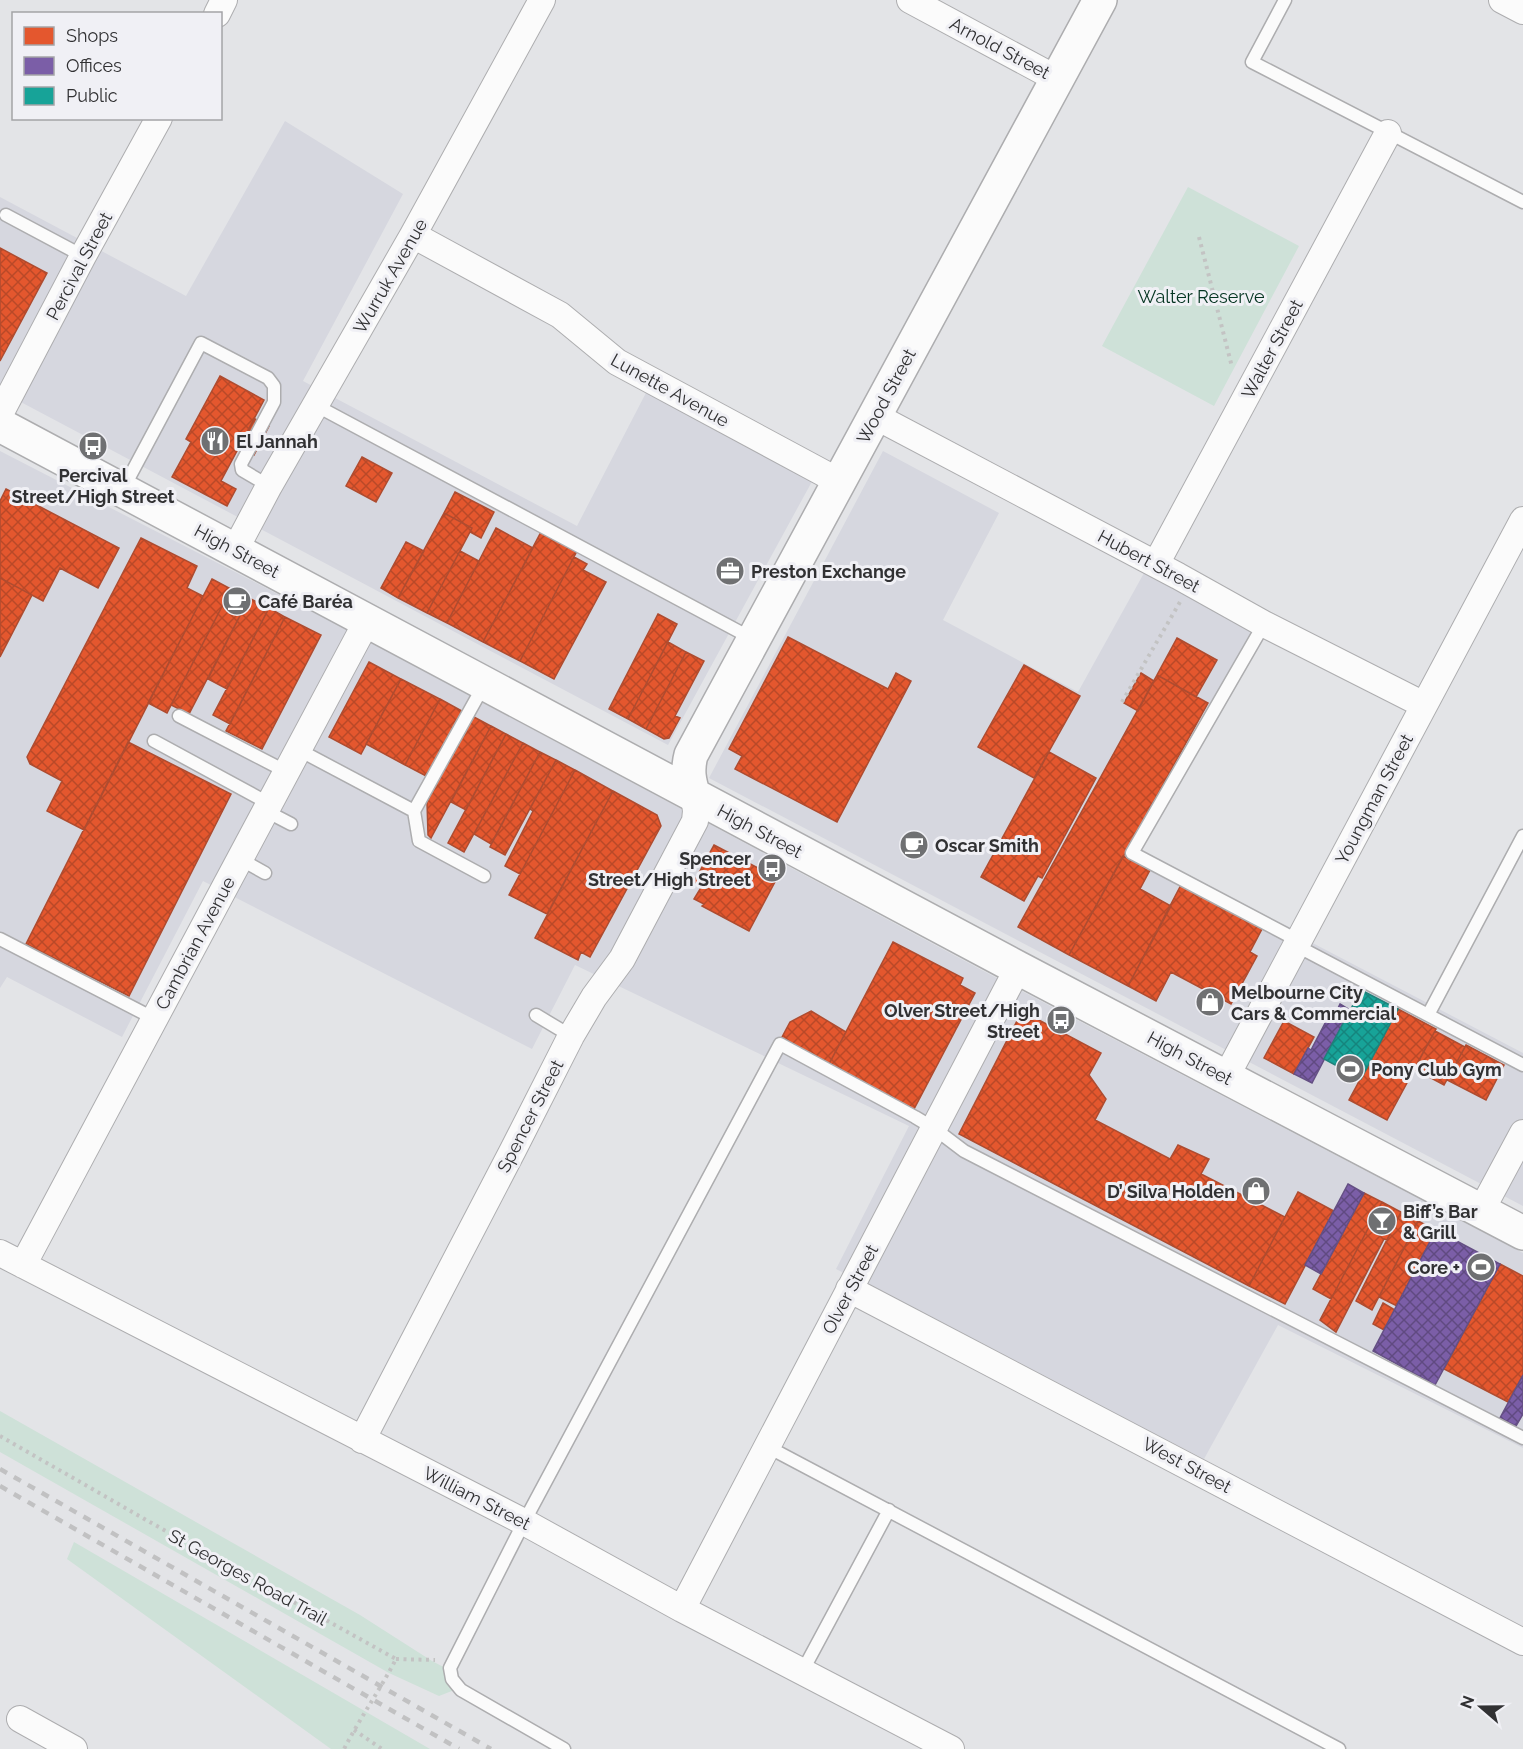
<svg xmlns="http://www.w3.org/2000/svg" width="1523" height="1749" viewBox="0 0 1523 1749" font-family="Raleway,sans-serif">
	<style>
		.built { fill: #d6d7df }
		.green { fill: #cee1d8 }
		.shops { fill: url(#shops-cross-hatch); stroke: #ae4c30; stroke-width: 1.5 }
		.offices { fill: url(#offices-cross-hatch); stroke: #655084; stroke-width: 1.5 }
		.public { fill: url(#public-cross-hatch); stroke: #1f817a; stroke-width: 1.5 }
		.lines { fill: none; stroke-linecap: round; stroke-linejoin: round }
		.lane-casing { stroke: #adadaf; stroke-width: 15 }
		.street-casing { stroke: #adadaf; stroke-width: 28 }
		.secondary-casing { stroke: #adadaf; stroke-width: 36 }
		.path { stroke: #c3c3c3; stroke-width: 4; stroke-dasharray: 3 4.5; stroke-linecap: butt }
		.lane { stroke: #fbfbfb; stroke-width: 12 }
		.street { stroke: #fbfbfb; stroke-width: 26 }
		.secondary { stroke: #fbfbfb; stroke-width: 33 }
		.rail { stroke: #c1c1c2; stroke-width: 4.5; stroke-dasharray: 8 8; stroke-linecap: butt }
		.labels { text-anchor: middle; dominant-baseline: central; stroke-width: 6; stroke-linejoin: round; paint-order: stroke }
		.street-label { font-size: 18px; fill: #313133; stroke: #f0f0f5 }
		.park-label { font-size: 18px; fill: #033420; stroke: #f0f0f5 }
		.poi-label { font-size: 18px; font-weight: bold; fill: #313133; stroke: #f0f0f5; text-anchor: start }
	</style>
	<defs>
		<pattern id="shops-cross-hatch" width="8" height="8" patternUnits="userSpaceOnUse" patternTransform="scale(1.5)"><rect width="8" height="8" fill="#e4572e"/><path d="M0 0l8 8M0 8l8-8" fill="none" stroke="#b94928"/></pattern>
		<pattern id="offices-cross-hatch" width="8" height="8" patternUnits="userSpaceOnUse" patternTransform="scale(1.5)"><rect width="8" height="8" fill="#7b5ea7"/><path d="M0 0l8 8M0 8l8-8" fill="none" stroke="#604a81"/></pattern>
		<pattern id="public-cross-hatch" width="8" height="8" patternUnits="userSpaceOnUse" patternTransform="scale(1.5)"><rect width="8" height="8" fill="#17a398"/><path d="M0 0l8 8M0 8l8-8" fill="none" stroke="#15857d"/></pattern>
	</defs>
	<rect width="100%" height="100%" fill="#e3e4e7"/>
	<!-- built -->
	<path class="built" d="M285 121 403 194 303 381 577 526 649 387 815 476 668 745 0 391V197L186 296Z
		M0 451 338 625 991 975 1523 1253V1448L1278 1325 1204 1459 836 1269 909 1126 575 965 532 1049 203 881 122 1037 7 977 0 988Z
		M883 451 999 513 943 620 1078 692 1144 573 1255 626 1131 848 1523 1053V1206L709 778Z"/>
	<!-- green -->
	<path class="green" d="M1188 187 1299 246 1214 406 1102 346Z
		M0 1411 360 1615 432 1661 455 1673 462 1687 439 1696 389 1673 0 1452Z
		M74 1542 430 1749H331L67 1559Z"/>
	<!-- shops -->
	<path class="shops" d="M0 248 47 273 0 361Z
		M220 376 264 400 221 481 236 489 227 506 172 477 191 442 186 439Z
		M255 419 269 426 254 455 239 448Z
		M362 457 392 473 376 502 346 486Z
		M6 489 119 548 98 588 60 568 43 601 0 578V501Z
		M455 492 494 512 481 538 470 532 472 528 444 513Z
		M444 513 472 528 427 613 398 598Z
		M496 528 533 548 483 642 447 623Z
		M542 530 578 549 520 661 483 642Z
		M141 538 197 566 187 588 203 596 84 830 47 811 62 781 30 764 27 757Z
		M406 542 424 551 398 598 381 588Z
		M460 551 479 561 447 623 427 613Z
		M574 557 587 564 583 570 606 582 554 679 520 661Z
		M0 578 32 595 0 657Z
		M212 579 231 589 167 713 148 703Z
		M231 589 249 598 189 714 171 705Z
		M249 598 269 608 227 689 208 679Z
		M269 608 285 617 230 724 213 715Z
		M658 614 677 624 628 719 609 709Z
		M285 617 321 635 262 749 226 731Z
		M788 637 888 689 896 673 911 681 837 822 735 769 742 756 729 749Z
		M1177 638 1217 660 1196 697 1157 675Z
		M668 642 686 652 646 729 628 719Z
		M686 652 704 661 675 716 680 718 669 738 664 739 646 729Z
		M369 662 401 679 361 754 329 737Z
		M1024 665 1080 696 1034 778 978 747Z
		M1141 673 1154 681 1138 711 1124 703Z
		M1157 675 1208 703 1069 955 1018 927Z
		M401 679 440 699 405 765 366 744Z
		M440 699 462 711 428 777 405 765Z
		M472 716 491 726 431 838 428 835 427 802Z
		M491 726 506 734 466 810 451 802Z
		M506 734 523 743 464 852 448 843Z
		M128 742 231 794 129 996 26 944Z
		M523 743 540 752 491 844 474 834Z
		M540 752 556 760 505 855 490 847Z
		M1049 752 1096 778 1042 878 1038 876 1024 901 981 877Z
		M556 760 575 770 520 874 505 866 533 811 530 809Z
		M575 770 613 791 547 914 509 895Z
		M613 791 657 815 661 826 590 957 581 952 578 960 535 938Z
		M714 845 777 878 749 931 702 906 704 904 694 899 702 886 694 882Z
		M1123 856 1150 870 1140 889 1171 906 1128 986 1069 955Z
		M1182 883 1263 927 1250 952 1257 956 1231 1004 1171 972 1156 1001 1128 986Z
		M893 942 963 978 960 985 975 993 913 1111 828 1066Z
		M1398 1009 1436 1029 1387 1120 1349 1100Z
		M811 1011 846 1032 828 1066 781 1039 790 1022Z
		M1022 1011 1101 1053 1089 1075 1106 1099 1095 1120 1170 1159 1178 1145 1209 1159 1201 1174 1285 1217 1249 1286 959 1134Z
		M1284 1021 1314 1037 1294 1074 1264 1058Z
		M1435 1031 1465 1047 1444 1085 1414 1069Z
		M1466 1045 1504 1065 1486 1100 1447 1080Z
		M1298 1192 1334 1211 1285 1304 1249 1286Z
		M1364 1193 1382 1202 1331 1299 1313 1289Z
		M1382 1202 1401 1212 1387 1240 1384 1239 1336 1332 1320 1320Z
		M1401 1212 1418 1221 1372 1310 1356 1301Z
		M1418 1221 1436 1230 1397 1306 1379 1297Z
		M1500 1264 1523 1276V1375L1508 1402 1444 1369Z
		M1383 1303 1395 1310 1384 1330 1373 1324Z"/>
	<!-- offices -->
	<path class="offices" d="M1340 1004 1350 1010 1312 1083 1294 1074 1308 1048 1311 1050 1333 1008 1337 1010Z
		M1348 1184 1364 1193 1321 1274 1305 1265Z
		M1436 1230 1500 1264 1435 1385 1373 1351Z
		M1523 1375V1414L1516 1426 1500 1418Z"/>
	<!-- public -->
	<path class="public" d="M1361 990 1398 1009 1361 1079 1324 1059Z"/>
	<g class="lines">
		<!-- lane casing -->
		<g class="lane-casing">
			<path id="lane" d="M1285 0 1252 62 1523 202
				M6 215 83 256
				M315 405 753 639
				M123 489 201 343 268 378 274 386V402L241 464 242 470 269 486
				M1264 624 1132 853 1299 941
				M484 685 414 811 419 841 484 876
				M179 716 287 772
				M154 741 270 804
				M299 750 414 811
				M266 811 291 824
				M240 859 265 873
				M0 939 155 1019
				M1297 946 1523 1065
				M536 1015 571 1036
				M1428 1015 1523 836
				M768 1447 1339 1749
				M802 1672 889 1510
				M564 1749 461 1690 452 1679 450 1668 524 1522 780 1044 915 1117 935 1129 964 1151 1523 1438"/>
		</g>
		<!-- street casing -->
		<g class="street-casing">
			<path id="street" d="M910 0 1057 79
				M1502 0 1523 11
				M217 14 224 0
				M413 235 560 315 617 362 840 482
				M0 414 83 256 159 118
				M875 416 1178 576 1264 624 1424 705
				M235 550 269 486 413 235 542 0
				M1156 564 1388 133
				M1226 1077 1523 520
				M1481 1211 1523 1133
				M0 1253 524 1522 682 1609 951 1749
				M23 1265 367 621
				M849 1289 1523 1642
				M362 1440 513 1150 571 1036 594 997 622 959 695 821 696 811 694 796
				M682 1609 1018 968
				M20 1719 74 1749"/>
		</g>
		<!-- secondary casing -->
		<g class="secondary-casing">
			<path id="secondary" d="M0 425 1018 968 1523 1233
				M694 796C689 781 687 770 691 755L1100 0"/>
		</g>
		<!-- path -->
		<path class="path" d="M1199 237 1232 367
			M1122 702 1180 602
			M0 1436 148 1521 396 1659C380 1690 360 1718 344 1749
			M396 1659 435 1660
			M354 1730 382 1749"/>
		<!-- lane -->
		<use href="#lane" class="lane"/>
		<!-- street -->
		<use href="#street" class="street"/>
		<!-- secondary -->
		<use href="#secondary" class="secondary"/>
		<!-- rail -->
		<path class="rail" d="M0 1469 491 1749
			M0 1486 459 1749"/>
	</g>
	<!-- icons -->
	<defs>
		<g id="restaurant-disc" transform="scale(1.5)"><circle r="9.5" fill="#6f7072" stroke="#f0f0f5"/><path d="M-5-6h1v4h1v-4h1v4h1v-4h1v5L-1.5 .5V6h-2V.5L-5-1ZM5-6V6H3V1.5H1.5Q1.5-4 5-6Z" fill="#fff"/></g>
		<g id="bus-disc" transform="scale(1.5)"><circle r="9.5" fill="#6f7072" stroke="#f0f0f5"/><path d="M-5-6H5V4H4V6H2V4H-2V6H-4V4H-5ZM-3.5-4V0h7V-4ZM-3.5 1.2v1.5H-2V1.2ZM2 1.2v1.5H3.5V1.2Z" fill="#fff"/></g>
		<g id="office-disc" transform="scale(1.5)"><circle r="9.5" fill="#6f7072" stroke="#f0f0f5"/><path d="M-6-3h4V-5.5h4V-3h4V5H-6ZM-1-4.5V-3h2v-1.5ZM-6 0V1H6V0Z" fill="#fff"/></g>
		<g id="cafe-disc" transform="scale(1.5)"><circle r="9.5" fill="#6f7072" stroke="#f0f0f5"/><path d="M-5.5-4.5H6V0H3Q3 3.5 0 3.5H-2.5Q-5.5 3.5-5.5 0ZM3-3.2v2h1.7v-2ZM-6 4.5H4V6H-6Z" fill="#fff"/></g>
		<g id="shop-disc" transform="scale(1.5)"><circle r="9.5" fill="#6f7072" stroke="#f0f0f5"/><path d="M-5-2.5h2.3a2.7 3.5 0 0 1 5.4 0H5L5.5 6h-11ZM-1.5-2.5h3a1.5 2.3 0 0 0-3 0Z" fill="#fff"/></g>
		<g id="stadium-disc" transform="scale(1.5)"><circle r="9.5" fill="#6f7072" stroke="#f0f0f5"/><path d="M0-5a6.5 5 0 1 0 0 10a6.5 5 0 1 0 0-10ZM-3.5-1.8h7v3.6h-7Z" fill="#fff"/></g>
		<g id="bar-disc" transform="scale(1.5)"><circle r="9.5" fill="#6f7072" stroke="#f0f0f5"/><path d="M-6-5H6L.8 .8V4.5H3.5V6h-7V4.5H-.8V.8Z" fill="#fff"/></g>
	</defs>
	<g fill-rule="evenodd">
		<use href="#restaurant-disc" x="215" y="441"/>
		<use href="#bus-disc" x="93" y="446"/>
		<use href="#office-disc" x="730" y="571"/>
		<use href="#cafe-disc" x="237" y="601"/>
		<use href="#cafe-disc" x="914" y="845"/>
		<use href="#bus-disc" x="772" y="868"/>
		<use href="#shop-disc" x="1210" y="1002"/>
		<use href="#bus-disc" x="1061" y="1020"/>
		<use href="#stadium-disc" x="1350" y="1069"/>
		<use href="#shop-disc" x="1256" y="1191"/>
		<use href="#bar-disc" x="1382" y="1221"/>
		<use href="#stadium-disc" x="1481" y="1267"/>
	</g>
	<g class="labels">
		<!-- street labels -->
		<g class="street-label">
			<text transform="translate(1000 48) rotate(28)">Arnold Street</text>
			<text transform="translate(79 266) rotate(-62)">Percival Street</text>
			<text transform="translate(390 276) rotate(-60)">Wurruk Avenue</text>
			<text transform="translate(1272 349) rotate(-62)">Walter Street</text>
			<text transform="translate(670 390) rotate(29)">Lunette Avenue</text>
			<text transform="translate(886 396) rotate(-62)">Wood Street</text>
			<text transform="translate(237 551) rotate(28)">High Street</text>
			<text transform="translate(1149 561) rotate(28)">Hubert Street</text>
			<text transform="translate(1374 799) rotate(-62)">Youngman Street</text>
			<text transform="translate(760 831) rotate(28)">High Street</text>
			<text transform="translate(195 943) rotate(-62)">Cambrian Avenue</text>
			<text transform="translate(1190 1058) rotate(28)">High Street</text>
			<text transform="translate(530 1116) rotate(-63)">Spencer Street</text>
			<text transform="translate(850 1289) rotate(-62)">Olver Street</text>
			<text transform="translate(1187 1465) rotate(28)">West Street</text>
			<text transform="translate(477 1498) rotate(27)">William Street</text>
			<text transform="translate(248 1577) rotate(29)">St Georges Road Trail</text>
		</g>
		<!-- park labels -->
		<g class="park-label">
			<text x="1201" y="296">Walter Reserve</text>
		</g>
		<!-- poi labels -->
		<g class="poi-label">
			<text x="236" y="441">El Jannah</text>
			<text x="93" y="475" text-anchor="middle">Percival<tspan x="93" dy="21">Street/High Street</tspan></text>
			<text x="751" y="571">Preston Exchange</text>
			<text x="258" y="601">Café Baréa</text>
			<text x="935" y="845">Oscar Smith</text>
			<text x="751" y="858" text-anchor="end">Spencer<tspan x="751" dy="21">Street/High Street</tspan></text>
			<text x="1231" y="992">Melbourne City<tspan x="1231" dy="21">Cars &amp; Commercial</tspan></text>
			<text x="1040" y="1010" text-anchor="end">Olver Street/High<tspan x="1040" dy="21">Street</tspan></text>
			<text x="1371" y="1069">Pony Club Gym</text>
			<text x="1235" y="1191" text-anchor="end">D’ Silva Holden</text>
			<text x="1403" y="1211">Biff’s Bar<tspan x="1403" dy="21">&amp; Grill</tspan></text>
			<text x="1460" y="1267" text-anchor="end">Core +</text>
		</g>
	</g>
	<!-- legend -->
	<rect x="12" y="12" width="210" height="108" fill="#f0f0f5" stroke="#a4a4a7" stroke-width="1.5"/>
	<rect x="24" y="27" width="30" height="18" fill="#e4572e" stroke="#a4a4a7" stroke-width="1.5"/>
	<text x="66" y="42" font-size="18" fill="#313133">Shops</text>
	<rect x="24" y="57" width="30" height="18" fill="#7b5ea7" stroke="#a4a4a7" stroke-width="1.5"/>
	<text x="66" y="72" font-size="18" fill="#313133">Offices</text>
	<rect x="24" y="87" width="30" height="18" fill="#17a398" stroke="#a4a4a7" stroke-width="1.5"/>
	<text x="66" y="102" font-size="18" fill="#313133">Public</text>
	<!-- north arrow -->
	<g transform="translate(1481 1707) rotate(290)" stroke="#f0f0f5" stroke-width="4.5" paint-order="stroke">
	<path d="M0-4.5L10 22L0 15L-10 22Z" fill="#313133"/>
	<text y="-9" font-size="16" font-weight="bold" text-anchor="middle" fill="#313133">N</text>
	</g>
</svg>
